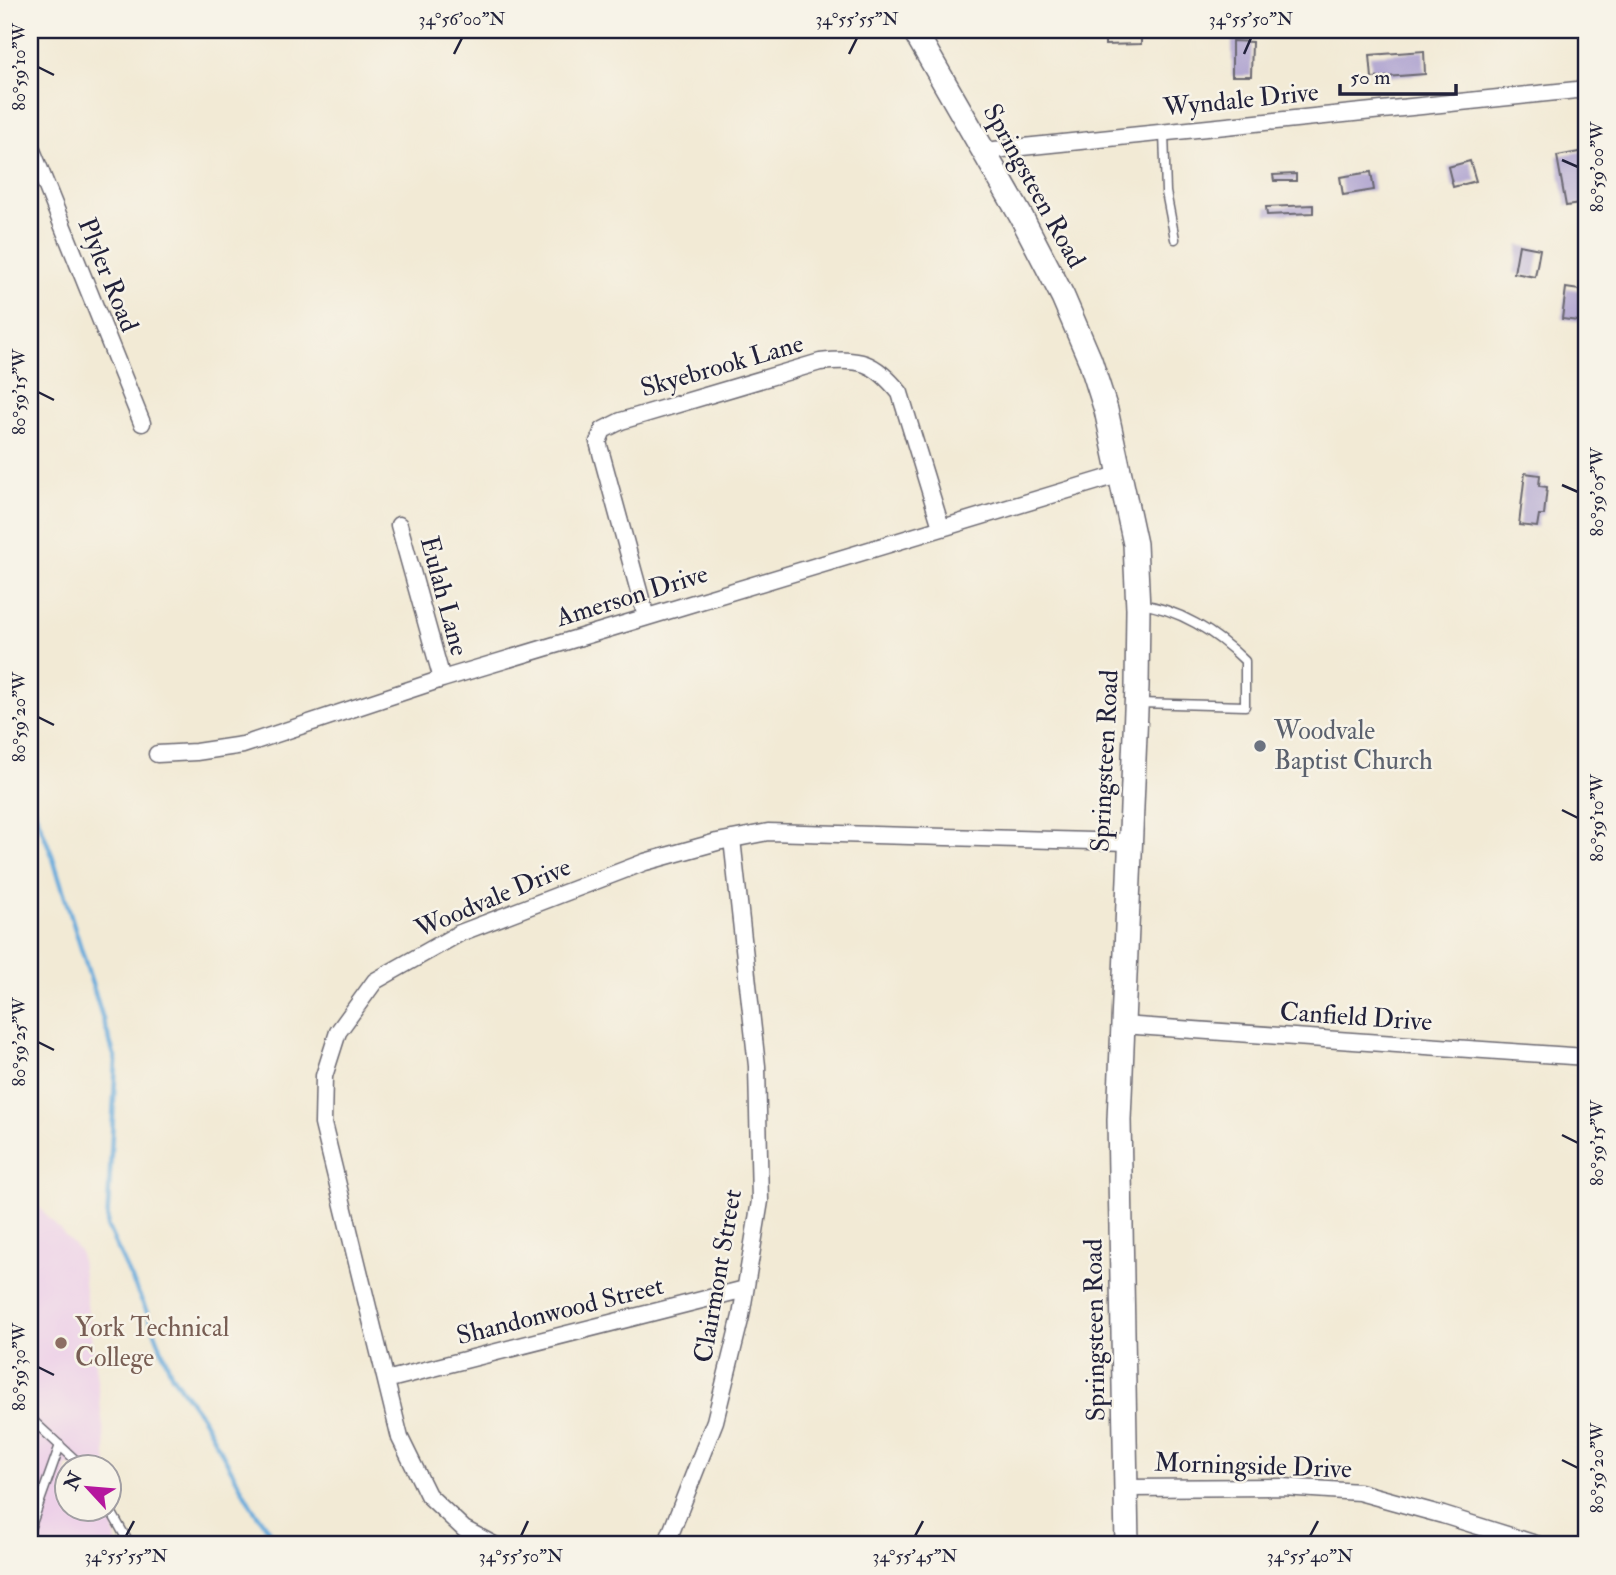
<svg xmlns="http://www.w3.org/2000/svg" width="1616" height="1575" viewBox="0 0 1616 1575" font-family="'IM FELL Double Pica',serif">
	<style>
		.built { fill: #edd0e8 }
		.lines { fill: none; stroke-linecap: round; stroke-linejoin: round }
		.stream { stroke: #66aadb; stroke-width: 4.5 }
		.building { fill: #aca0cf }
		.lane-casing { stroke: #6b6871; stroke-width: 11 }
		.street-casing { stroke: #6b6871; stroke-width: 19 }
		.secondary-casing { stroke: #6b6871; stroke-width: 26 }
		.lane { stroke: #fff; stroke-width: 8 }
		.street { stroke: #fff; stroke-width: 16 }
		.secondary { stroke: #fff; stroke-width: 23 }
		.ticks { fill: none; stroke: #22223b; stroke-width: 2.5 }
		.worship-dot { fill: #6b7280; stroke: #f7f3e8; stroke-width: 2.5 }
		.education-dot { fill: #8d6e63; stroke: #f7f3e8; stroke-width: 2.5 }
		.labels { text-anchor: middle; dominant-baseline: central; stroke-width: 5; stroke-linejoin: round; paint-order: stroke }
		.street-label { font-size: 26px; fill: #22223b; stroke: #f7f3e8 }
		.worship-label { font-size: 26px; fill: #5b616d; stroke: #f7f3e8; text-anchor: start }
		.education-label { font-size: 26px; fill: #785e54; stroke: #f7f3e8; text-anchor: start }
		.neatline { fill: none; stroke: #22223b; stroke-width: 2.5 }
		.ticks-label { font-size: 18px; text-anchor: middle; fill: #22223b }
	</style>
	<rect width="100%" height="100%" fill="#f7f3e8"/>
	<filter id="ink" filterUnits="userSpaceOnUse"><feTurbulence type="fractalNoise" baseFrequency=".0143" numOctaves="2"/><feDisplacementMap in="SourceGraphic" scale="14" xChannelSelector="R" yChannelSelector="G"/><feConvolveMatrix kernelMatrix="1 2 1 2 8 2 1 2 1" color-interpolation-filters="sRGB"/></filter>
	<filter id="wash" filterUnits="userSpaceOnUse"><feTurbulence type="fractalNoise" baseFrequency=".00686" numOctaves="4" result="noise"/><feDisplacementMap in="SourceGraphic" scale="28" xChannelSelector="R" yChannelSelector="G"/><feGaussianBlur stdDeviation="1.57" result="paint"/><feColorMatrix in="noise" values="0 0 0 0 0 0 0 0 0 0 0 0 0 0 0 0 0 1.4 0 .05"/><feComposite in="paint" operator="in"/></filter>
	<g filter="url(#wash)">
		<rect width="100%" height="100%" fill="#f2ead5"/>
		<!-- built -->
		<path class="built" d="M30 1197 80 1252 104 1433 107 1466H66V1508H108L109 1478 116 1545H30Z"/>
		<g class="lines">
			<!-- stream -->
			<path class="stream" d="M30 799 52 855 116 1061 107 1226 147 1312 172 1376 202 1417 252 1507 279 1545"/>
		</g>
		<g id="blocks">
			<!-- building -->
			<path class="building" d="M1105 30H1141V44L1105 45Z
				M1232 41 1252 42 1251 76H1232Z
				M1424 51 1425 74 1372 78 1370 55Z
				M1584 151 1586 203 1566 206 1557 156Z
				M1470 161 1476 181 1453 187 1448 167Z
				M1371 172 1374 190 1343 195 1340 177Z
				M1296 174V181H1274L1273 175Z
				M1313 205V213L1267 215 1266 207Z
				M1519 245 1540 249 1535 277 1514 273Z
				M1566 288 1586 291V322L1562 319Z
				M1525 473 1540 475 1539 486 1547 487 1544 515H1539L1537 527 1519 525Z"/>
		</g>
	</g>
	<g filter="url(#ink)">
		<use href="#blocks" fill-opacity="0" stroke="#6b6871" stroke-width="2"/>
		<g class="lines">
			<!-- lane casing -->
			<g class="lane-casing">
				<path id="lane" d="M1164 133 1166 192 1175 239
					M1138 604C1178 608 1217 633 1245 661V706L1139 703
					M30 1418 82 1466
					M108 1506 130 1545
					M30 1529 60 1445"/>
			</g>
			<!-- street casing -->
			<g class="street-casing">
				<path id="street" d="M30 145 142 423
					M984 151 1586 89
					M399 525 442 679
					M646 617 598 442 603 430 621 421 820 362C860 358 874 361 900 393L941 527
					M157 754 196 752 243 745 442 679 1121 474
					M1122 1025 1586 1057
					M386 1380 745 1289
					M1126 1488 1283 1487 1359 1492 1443 1515 1539 1545
					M494 1545 464 1529 428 1495 400 1438 323 1124 324 1076 338 1032 375 981 460 933 645 862 717 842 768 832 1129 842
					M666 1545 715 1421 741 1316 760 1201 757 1066 732 839"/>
			</g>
			<!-- secondary casing -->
			<g class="secondary-casing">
				<path id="secondary" d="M914 30 1022 218 1063 297 1090 360 1106 410 1135 544 1138 609 1137 686 1119 1120 1127 1545"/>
			</g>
			<!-- lane -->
			<use href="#lane" class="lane"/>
			<!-- street -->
			<use href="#street" class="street"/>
			<!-- secondary -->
			<use href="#secondary" class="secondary"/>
		</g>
	</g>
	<!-- ticks -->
	<path class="ticks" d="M454 54 462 38M849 54 857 38M1244 54 1251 38M38 67 54 75M1562 160 1578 167M38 392 54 400M1562 485 1578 492M38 717 54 725M1562 810 1578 818M38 1042 54 1050M1562 1135 1578 1143M38 1367 54 1375M1562 1460 1578 1468M126 1536 134 1521M521 1536 528 1521M915 1536 923 1521M1310 1536 1318 1521"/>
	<!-- markers -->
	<circle class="worship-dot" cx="1260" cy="746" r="7"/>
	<circle class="education-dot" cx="61" cy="1343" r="7"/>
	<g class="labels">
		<!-- street labels -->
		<g class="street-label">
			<text transform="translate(1241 100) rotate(-6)">Wyndale Drive</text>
			<text transform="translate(1034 186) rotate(61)">Springsteen Road</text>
			<text transform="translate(108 275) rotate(68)">Plyler Road</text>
			<text transform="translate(722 366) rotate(-16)">Skyebrook Lane</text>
			<text transform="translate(444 596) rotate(75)">Eulah Lane</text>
			<text transform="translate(632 596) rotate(-17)">Amerson Drive</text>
			<text transform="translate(1105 761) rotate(-87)">Springsteen Road</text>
			<text transform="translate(493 898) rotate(-23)">Woodvale Drive</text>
			<text transform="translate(1356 1017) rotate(4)">Canfield Drive</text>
			<text transform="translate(718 1276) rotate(-80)">Clairmont Street</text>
			<text transform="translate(560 1311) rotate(-14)">Shandonwood Street</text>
			<text transform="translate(1095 1330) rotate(-91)">Springsteen Road</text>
			<text transform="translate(1253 1466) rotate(2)">Morningside Drive</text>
		</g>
		<!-- worship labels -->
		<g class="worship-label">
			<text x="1274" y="731">Woodvale<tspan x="1274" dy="30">Baptist Church</tspan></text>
		</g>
		<!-- education labels -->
		<g class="education-label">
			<text x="75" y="1328">York Technical<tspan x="75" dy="30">College</tspan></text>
		</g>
	</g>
	<!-- margin -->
	<rect width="1616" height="1575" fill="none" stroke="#f7f3e8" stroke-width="77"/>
	<!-- north arrow -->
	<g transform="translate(88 1488) rotate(296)"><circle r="33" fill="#f7f3e8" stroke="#a29fa3" stroke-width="2"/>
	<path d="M0-5L12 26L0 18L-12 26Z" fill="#b5179e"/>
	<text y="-10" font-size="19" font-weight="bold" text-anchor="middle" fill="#22223b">N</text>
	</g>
	<!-- scale -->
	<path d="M1340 84v10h116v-10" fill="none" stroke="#22223b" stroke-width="3.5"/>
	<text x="1350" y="84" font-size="21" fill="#22223b" stroke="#f7f3e8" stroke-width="5" paint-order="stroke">50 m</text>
	<rect x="38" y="38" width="1540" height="1498" class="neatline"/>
	<g class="ticks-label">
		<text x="462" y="25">34°56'00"N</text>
		<text x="857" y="25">34°55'55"N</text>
		<text x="1251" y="25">34°55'50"N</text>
		<text transform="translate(19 67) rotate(-90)" y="6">80°59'10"W</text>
		<text transform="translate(1597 167) rotate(-90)" y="6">80°59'00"W</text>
		<text transform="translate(19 392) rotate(-90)" y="6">80°59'15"W</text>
		<text transform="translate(1597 492) rotate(-90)" y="6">80°59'05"W</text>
		<text transform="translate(19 717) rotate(-90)" y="6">80°59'20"W</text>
		<text transform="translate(1597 818) rotate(-90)" y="6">80°59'10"W</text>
		<text transform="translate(19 1042) rotate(-90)" y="6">80°59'25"W</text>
		<text transform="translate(1597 1143) rotate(-90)" y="6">80°59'15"W</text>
		<text transform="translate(19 1367) rotate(-90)" y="6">80°59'30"W</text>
		<text transform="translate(1597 1468) rotate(-90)" y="6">80°59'20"W</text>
		<text x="126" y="1562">34°55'55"N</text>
		<text x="521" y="1562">34°55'50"N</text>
		<text x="915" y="1562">34°55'45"N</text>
		<text x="1310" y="1562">34°55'40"N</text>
	</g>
</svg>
